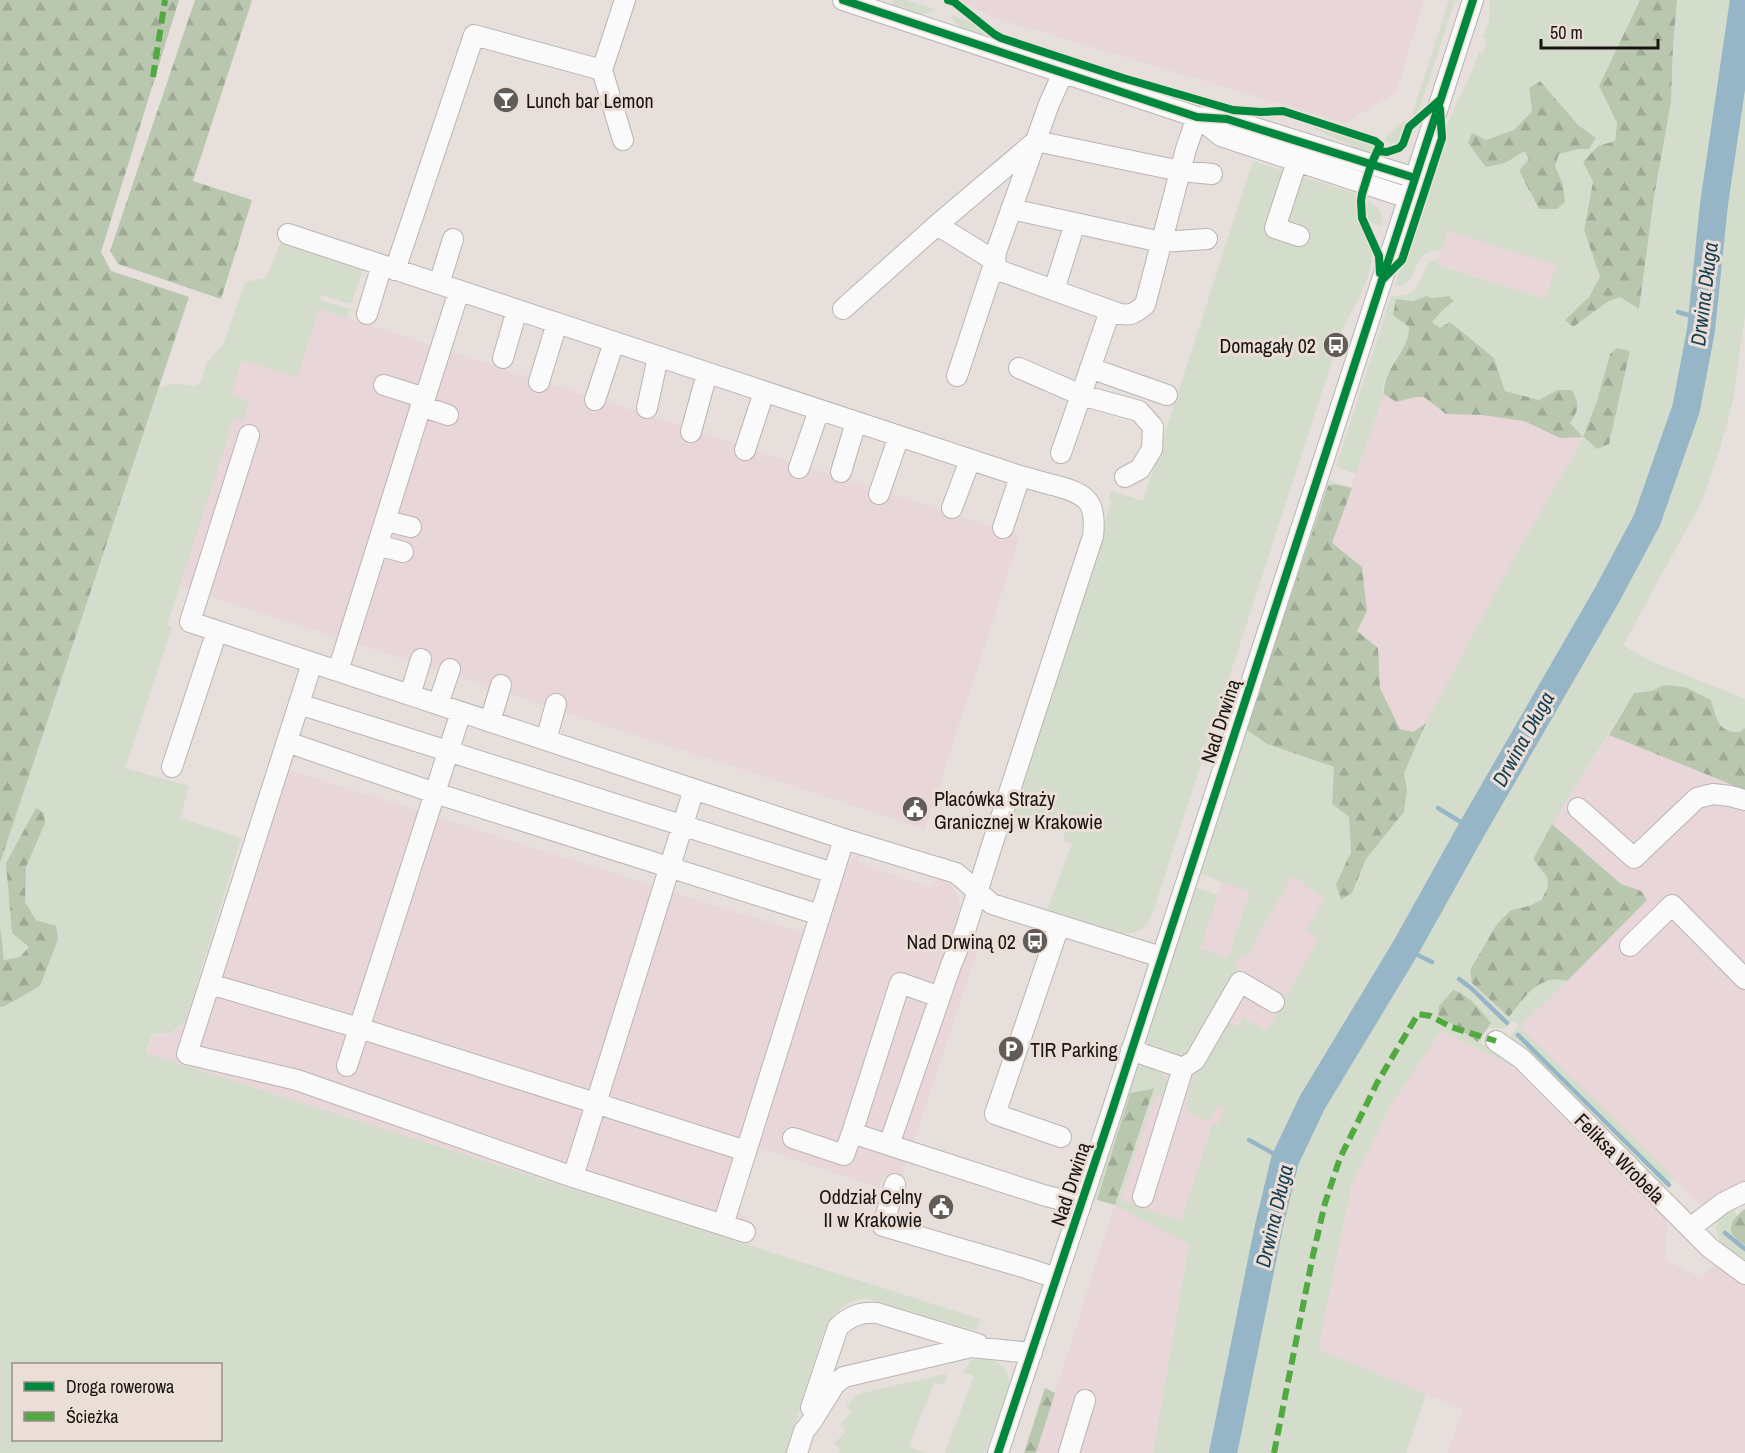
<svg xmlns="http://www.w3.org/2000/svg" width="1745" height="1453" viewBox="0 0 1745 1453" font-family="'Archivo Narrow',sans-serif">
	<style>
		.industrial { fill: #e8d6d8 }
		.grass { fill: #d4ddcb; fill-rule: evenodd }
		.forest { fill: url(#forest-firs) }
		.lines { fill: none; stroke-linecap: round; stroke-linejoin: round }
		.stream { stroke: #96b6c8; stroke-width: 4.5 }
		.river { stroke: #96b6c8; stroke-width: 28 }
		.minor-casing { stroke: #bab5b1; stroke-width: 22 }
		.minor { stroke: #fbfafa; stroke-width: 20 }
		.quiet { stroke: #52a942; stroke-width: 6; stroke-dasharray: 12 6; stroke-linecap: butt }
		.cycleway-casing { stroke: #ebded6; stroke-width: 11 }
		.cycleway { stroke: #00873e; stroke-width: 8 }
		.labels { text-anchor: middle; dominant-baseline: central; stroke-width: 6; stroke-linejoin: round; paint-order: stroke }
		.poi-label { font-size: 20px; fill: #191512; stroke: #ebded6; text-anchor: start }
		.street-label { font-size: 20px; fill: #191512; stroke: #ebded6 }
		.water-label { font-size: 21px; font-style: italic; fill: #143e52; stroke: #ebded6 }
	</style>
	<defs>
		<pattern id="forest-firs" width="22" height="20" patternUnits="userSpaceOnUse" patternTransform="scale(1.5)"><rect width="22" height="20" fill="#bac7af"/><path d="M5 1l3.5 6h-7zM16 11l3.5 6h-7z" fill="#9faa96"/></pattern>
	</defs>
	<rect width="100%" height="100%" fill="#e6dfdb"/>
	<!-- industrial -->
	<path class="industrial" d="M959 0H1424L1396 92 1345 123 993 17Z
		M1448 230 1557 265 1546 299 1437 264Z
		M319 309 1020 536 925 829 170 583 242 359Z
		M1384 394 1396 402 1416 397H1424L1446 414 1482 415 1524 421 1560 438 1584 437 1509 567 1426 723 1413 732 1400 729 1380 688 1378 648 1356 631 1332 543Z
		M1609 735 1745 790V1185L1702 1206 1520 1027 1647 900 1641 891 1621 884 1552 824Z
		M270 764 820 939 840 878 850 860 860 854 858 862 931 888 937 878 951 884 959 900 960 907 954 927 982 936 901 1179 884 1174 879 1188 755 1146 738 1204 741 1214 755 1227 750 1245 147 1053 153 1036H165L175 1033 188 1018Z
		M1334 767 1332 804 1351 852 1336 884 1341 900 1257 1049 1189 1243 1153 1453H1036L1115 1205 1222 882Z
		M1441 1030 1519 1069 1661 1213 1668 1217 1664 1259 1701 1278 1721 1260 1745 1280V1453H1448L1463 1409 1317 1349 1352 1183 1390 1106Z"/>
	<!-- grass -->
	<path class="grass" d="M893 0H906L934 9C921 20 910 13 895 8L892 2Z
		M1449 0H1455L1420 108 1416 114 1412 115Z
		M1490 0H1640L1599 86 1617 123 1615 141 1598 146 1584 162 1593 182 1584 230 1600 277 1589 297 1566 320 1573 327 1609 301 1620 297 1639 309 1654 197 1671 102 1673 46 1677 0H1745V314L1733 401 1719 452 1701 503 1623 645 1648 660 1745 699V728L1740 732C1717 733 1717 718 1711 700L1664 685 1652 691 1634 693 1552 824 1533 859 1547 877 1548 887C1537 906 1532 906 1511 910L1509 1017C1524 998 1539 973 1567 981L1520 1027 1674 1178 1663 1191 1511 1040V1034L1520 1026 1513 1021C1505 1030 1500 1030 1488 1028L1491 1023 1458 992 1452 991 1439 1006 1478 1042 1516 1062 1519 1069 1441 1031 1390 1106 1352 1183 1318 1349 1426 1394 1406 1453H1153L1189 1244 1115 1205 1153 1089C1145 1092 1137 1090 1130 1095L1097 1200 1093 1198 1133 1070 1143 1063C1159 1070 1173 1077 1166 1097L1155 1094 1120 1200 1181 1221 1213 1123 1217 1125 1225 1110 1217 1105 1209 1121 1191 1114 1186 1105 1190 1085 1227 1021 1238 1027 1243 1017 1267 1031 1319 938 1306 930 1325 898 1305 886 1306 884 1292 876 1246 957 1240 954 1236 963V968L1239 969 1194 1048C1179 1061 1165 1052 1148 1046L1145 1038 1194 887 1218 895 1200 949 1228 958 1250 892 1198 873 1326 479 1352 488 1334 484 1267 744 1334 767 1332 804 1349 817 1351 852 1336 884 1352 893 1366 859 1404 812 1407 790 1404 773 1426 723 1509 567 1584 437 1570 423 1557 390 1539 400 1505 391 1494 358 1440 328 1432 321 1443 310 1454 302 1449 296 1431 298 1427 296 1413 301 1397 299 1409 327V338L1383 382 1384 394 1356 474 1336 467 1391 296C1422 297 1416 281 1430 262L1439 259 1437 265 1546 299 1556 265 1448 231 1442 249C1410 254 1422 269 1405 285L1395 286 1401 267 1407 259 1446 138 1445 129 1474 67 1479 52 1483 53 1487 39 1483 37 1489 21ZM1540 81 1578 126 1596 138 1589 149H1579L1559 154 1555 166 1563 184 1565 201 1557 209H1538L1519 172 1530 158 1525 151 1505 163 1486 140 1514 130 1532 111 1529 88ZM1629 351 1609 444 1584 437 1597 401Z
		M951 15 967 20 983 32V37C969 32 957 30 951 15Z
		M1404 121 1407 124 1399 141 1393 143 1386 141 1385 138Z
		M1315 124 1373 143 1376 144 1374 150 1367 153 1315 129Z
		M1253 161 1354 193C1361 204 1356 212 1360 225 1363 234 1369 241 1371 251 1376 273 1352 309 1342 330L1152 915C1147 924 1142 932 1131 933 1111 936 1067 917 1047 910L1072 844 1063 840 1068 823 1045 816 1039 832 1005 824 1112 501 1109 499 1111 491 1143 501Z
		M1369 199 1380 211 1383 227 1374 224 1368 219 1367 210Z
		M282 240 364 266 351 304 321 295 320 300 350 309 347 318 319 309 297 377 242 360 231 395 250 401 244 420 234 418 167 625 172 627 125 768 189 786 180 818 241 838 186 1020 172 1033 152 1034 146 1053 980 1319 976 1331 869 1299C847 1297 834 1313 824 1331L786 1453H0V863L159 388 176 383 195 387 201 382 206 364 223 345 245 282 266 278ZM14 1364H220V1440H14Z
		M1732 1206 1736 1214C1729 1234 1729 1231 1745 1245V1262C1727 1248 1710 1241 1718 1216Z
		M984 1357C1000 1363 1010 1369 1010 1387L985 1453H945L974 1376 963 1372 971 1360Z
		M945 1374 947 1376 944 1385 934 1382 909 1447 927 1453H838L841 1450 834 1443 846 1432 840 1425 852 1412 846 1406 858 1394Z"/>
	<!-- forest -->
	<path class="forest" d="M0 0H179L101 252 111 271 189 297 0 863Z
		M195 0H252L193 181 252 200 221 299 118 264 110 251Z
		M1640 0H1677L1673 46 1671 102 1654 197 1639 309 1620 297 1609 301 1573 327 1565 320 1589 297 1600 277 1584 230 1593 182 1583 162 1598 146 1615 141 1617 123 1599 86Z
		M1540 81 1578 125 1596 138 1589 149H1579L1559 154 1555 166 1563 184 1565 202 1557 209H1539L1519 171 1529 159 1525 151 1505 163 1486 167 1468 143 1472 133 1486 140 1514 130 1532 111 1529 88Z
		M1427 296 1431 298 1449 296 1454 301 1443 310 1432 322 1440 328 1450 322 1494 358 1505 391 1539 400 1557 390H1572C1580 406 1579 409 1570 423L1583 437 1597 401 1610 354 1617 348 1630 351 1609 444 1597 449 1584 437 1560 438 1524 421 1482 415 1446 414 1424 397H1416L1396 402 1384 394C1383 367 1409 353 1409 327L1393 315 1396 299 1413 301Z
		M1334 484 1352 488 1332 543 1362 567 1367 611 1357 631 1378 648 1380 688 1400 729 1413 732 1426 723 1404 773 1407 790 1404 812 1366 859 1352 893 1341 900 1336 884 1351 852 1349 817 1332 804 1334 767 1267 744 1246 729 1328 486Z
		M1664 685 1685 687 1711 700C1717 718 1717 733 1740 732L1745 728V790L1609 735 1634 693 1652 691Z
		M36 808 44 813 45 823 26 867 25 902 36 920 56 926 58 939 40 986 3 1007 0 1006V926L4 960 20 957 29 947 12 933 6 863Z
		M1552 824 1621 884 1641 891 1647 900 1567 981C1539 973 1524 998 1509 1017L1472 983 1470 970 1497 924 1511 910 1529 906 1541 900 1548 887 1547 877 1533 859Z
		M1453 990C1468 994 1481 1011 1491 1023L1478 1042 1438 1015 1439 1006Z
		M1154 1088 1115 1205 1097 1200 1130 1094C1137 1090 1145 1092 1154 1088Z
		M1745 1209V1245C1741 1242 1736 1239 1733 1235 1726 1225 1738 1213 1745 1209Z
		M1045 1388 1055 1393 1036 1453H1024Z"/>
	<g class="lines">
		<!-- stream -->
		<path class="stream" d="M1678 312 1702 319
			M1438 808 1472 829
			M1405 949 1432 962
			M1459 979 1471 988 1507 1023
			M1518 1035 1669 1185
			M1249 1140 1285 1160
			M1725 1233 1745 1249"/>
		<!-- river -->
		<path class="river" d="M1223 1453 1269 1226 1285 1160 1312 1103 1405 949 1472 829 1607 595 1647 520 1686 409 1701 330 1714 204 1744 0"/>
		<!-- minor casing -->
		<g class="minor-casing">
			<path id="minor" d="M843 0 1197 117 1227 119 1415 178
				M602 70 623 140
				M1063 73 1049 104 996 252 995 261 998 270 1117 313C1130 317 1135 313 1145 305L1186 149 1197 117
				M1197 117 1221 136 1408 198
				M1297 161 1275 228 1299 236
				M1011 209 1161 242 1207 239
				M937 225 1036 141 1180 171 1212 174
				M288 234 1020 476C1032 479 1044 483 1057 486 1087 494 1097 502 1093 536L992 845 965 931 951 965 889 1145 852 1133 844 1155 793 1138
				M395 270 474 35 602 70 625 0
				M439 284 453 239
				M1054 290 1075 223
				M843 309 937 225 995 261 957 376
				M367 314 382 265
				M503 358 517 310
				M1019 368 1081 395 1139 411 1153 427 1152 449 1140 469 1125 477
				M1090 368 1167 395
				M539 382 557 323
				M384 385 425 398
				M595 400 614 342
				M421 406 448 415
				M647 408 658 357
				M691 432 707 373
				M249 435 190 622 844 839 956 873 992 904 1161 957
				M745 450 764 392
				M1061 453 1110 311
				M799 468 819 410
				M841 472 856 422
				M879 494 899 436
				M952 508 970 460
				M386 521 411 527
				M1003 528 1020 476
				M378 545 403 552
				M312 663 187 1054 297 1080 573 1177 745 1232
				M338 671 421 406 425 398 459 291
				M410 695 421 659
				M299 704 833 873
				M438 704 450 669
				M490 722 501 685
				M546 740 556 704
				M287 742 435 793 820 915
				M172 767 217 631
				M1578 808 1634 858 1697 798 1713 794 1730 796 1745 800
				M1059 926 995 1114 1061 1137
				M1630 946 1672 905 1745 979
				M210 984 359 1028 746 1151
				M1496 1041 1522 1059 1710 1248 1745 1274
				M1131 1050 1183 1068
				M347 1066 461 712
				M852 1133 900 983 940 997
				M889 1145 1043 1195 1081 1205
				M573 1177 694 789
				M895 1184 883 1226 1026 1268 1056 1278
				M1143 1197 1183 1068 1195 1060 1240 982 1274 1002
				M723 1225 844 839
				M1690 1228 1723 1203 1745 1192
				M811 1408 838 1327C850 1316 860 1312 877 1313L978 1344
				M797 1453 804 1431 812 1421 835 1384 844 1377 971 1347 1032 1353
				M998 1453 1110 1117 1473 0
				M1069 1453 1085 1400"/>
		</g>
		<!-- minor -->
		<use href="#minor" class="minor"/>
		<!-- quiet -->
		<path class="quiet" d="M153 77 165 0
			M1274 1453 1313 1255 1325 1203 1340 1158 1377 1083 1418 1014 1431 1016 1451 1027 1496 1041"/>
		<!-- cycleway casing -->
		<g class="cycleway-casing">
			<path id="cycleway" d="M843 0 1197 117 1227 119 1415 178
				M948 0 954 2 994 34 1001 38 1123 78 1233 110 1261 112 1283 111 1375 141 1380 145 1371 165 1362 194 1361 201 1362 218 1379 256 1380 273
				M1378 151 1387 152 1399 148 1403 144 1409 127 1440 100
				M1382 280 1402 260 1442 138 1440 109
				M998 1453 1110 1117 1473 0"/>
		</g>
		<!-- cycleway -->
		<use href="#cycleway" class="cycleway"/>
	</g>
	<!-- icons -->
	<defs>
		<g id="bar-disc" transform="scale(1.35)"><circle r="9.5" fill="#615c58" stroke="#ebded6"/><path d="M-6-5H6L.8 .8V4.5H3.5V6h-7V4.5H-.8V.8Z" fill="#fff"/></g>
		<g id="bus-disc" transform="scale(1.35)"><circle r="9.5" fill="#615c58" stroke="#ebded6"/><path d="M-5-6H5V4H4V6H2V4H-2V6H-4V4H-5ZM-3.5-4V0h7V-4ZM-3.5 1.2v1.5H-2V1.2ZM2 1.2v1.5H3.5V1.2Z" fill="#fff"/></g>
		<g id="civic-disc" transform="scale(1.35)"><circle r="9.5" fill="#615c58" stroke="#ebded6"/><path d="M-.6-6.5H3V-4.5H.6V-3L4-1V1h2V6H-6V1h2V-1L-.6-3ZM-1.2 2.5V6h2.4V2.5Z" fill="#fff"/></g>
		<g id="parking-disc" transform="scale(1.35)"><circle r="9.5" fill="#615c58" stroke="#ebded6"/><path d="M-3.5-5.5H1a3.5 3.5 0 0 1 0 7H-1V5.5H-3.5ZM-1-3.4V-.6H.8a1.4 1.4 0 0 0 0-2.8Z" fill="#fff"/></g>
	</defs>
	<g fill-rule="evenodd">
		<use href="#bar-disc" x="506" y="100"/>
		<use href="#bus-disc" x="1336" y="345"/>
		<use href="#civic-disc" x="915" y="809"/>
		<use href="#bus-disc" x="1035" y="941"/>
		<use href="#parking-disc" x="1011" y="1049"/>
		<use href="#civic-disc" x="941" y="1207"/>
	</g>
	<g class="labels">
		<!-- poi labels -->
		<g class="poi-label">
			<text x="526" y="100">Lunch bar Lemon</text>
			<text x="1316" y="345" text-anchor="end">Domagały 02</text>
			<text x="934" y="798">Placówka Straży<tspan x="934" dy="23">Granicznej w Krakowie</tspan></text>
			<text x="1016" y="941" text-anchor="end">Nad Drwiną 02</text>
			<text x="1030" y="1049">TIR Parking</text>
			<text x="922" y="1196" text-anchor="end">Oddział Celny<tspan x="922" dy="23">II w Krakowie</tspan></text>
		</g>
		<!-- street labels -->
		<g class="street-label">
			<text transform="translate(1220 721) rotate(-72)">Nad Drwiną</text>
			<text transform="translate(1620 1158) rotate(45)">Feliksa Wrobela</text>
			<text transform="translate(1070 1184) rotate(-72)">Nad Drwiną</text>
		</g>
		<!-- water labels -->
		<g class="water-label">
			<text transform="translate(1704 294) rotate(-83)">Drwina Długa</text>
			<text transform="translate(1523 739) rotate(-61)">Drwina Długa</text>
			<text transform="translate(1274 1216) rotate(-77)">Drwina Długa</text>
		</g>
	</g>
	<!-- legend -->
	<rect x="12" y="1363" width="210" height="78" fill="#ebded6" stroke="#978e88" stroke-width="1.5"/>
	<rect x="24" y="1382" width="30" height="9" fill="#00873e" stroke="#978e88" stroke-width="1.5"/>
	<text x="66" y="1393" font-size="18" fill="#191512">Droga rowerowa</text>
	<rect x="24" y="1412" width="30" height="9" fill="#52a942" stroke="#978e88" stroke-width="1.5"/>
	<text x="66" y="1423" font-size="18" fill="#191512">Ścieżka</text>
	<!-- scale -->
	<path d="M1541 39v9h117v-9" fill="none" stroke="#191512" stroke-width="3"/>
	<text x="1550" y="39" font-size="18" fill="#191512" stroke="#ebded6" stroke-width="4.5" paint-order="stroke">50 m</text>
</svg>
